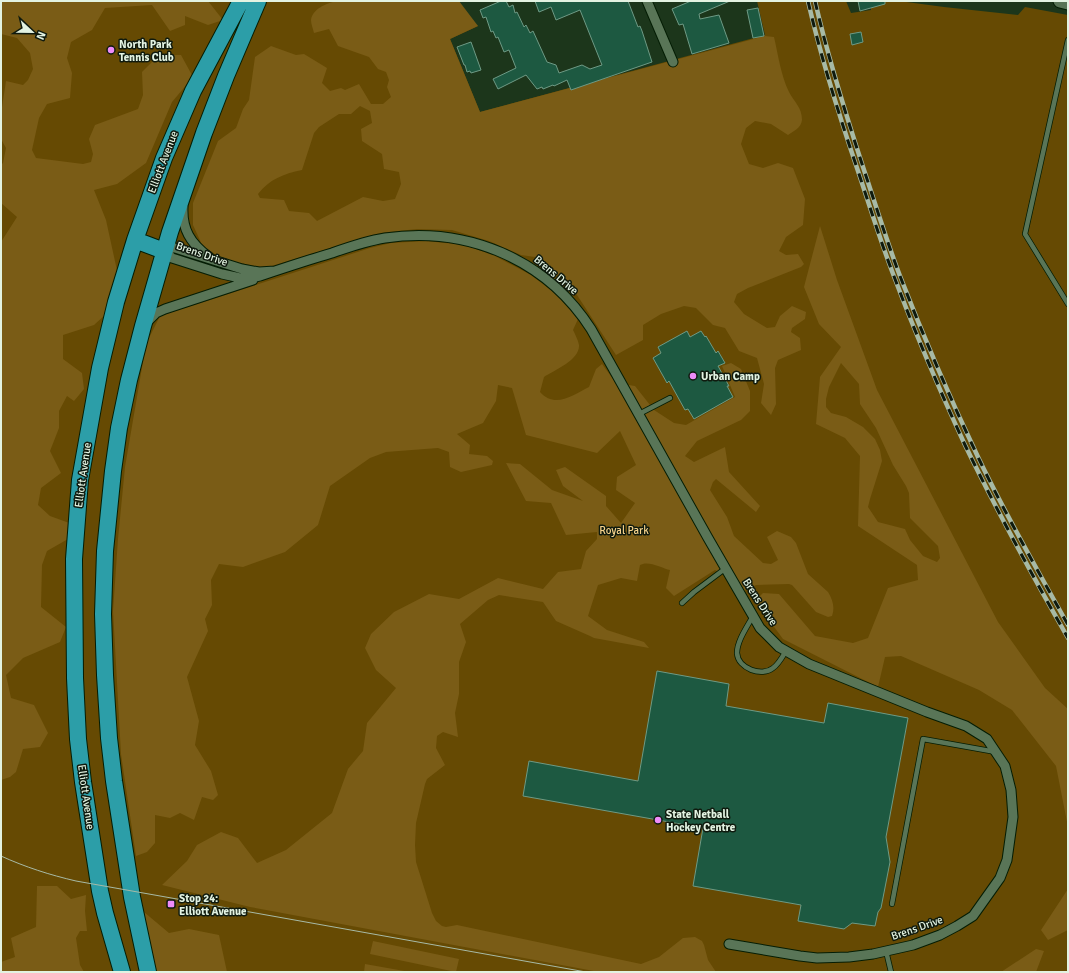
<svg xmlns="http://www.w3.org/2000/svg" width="1069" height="973" viewBox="0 0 1069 973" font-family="Signika,sans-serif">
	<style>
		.green { fill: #664a03 }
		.forest { fill: #7a5c16; fill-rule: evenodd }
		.building { fill: #1d5941; stroke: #6e9a85 }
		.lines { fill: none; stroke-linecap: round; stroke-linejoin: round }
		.lane-casing { stroke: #041d04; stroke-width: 6 }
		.street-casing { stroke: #041d04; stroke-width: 11 }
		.secondary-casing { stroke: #041d04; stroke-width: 15 }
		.highway-casing { stroke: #041d04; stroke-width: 18 }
		.lane { stroke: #597557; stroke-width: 4.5 }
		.street { stroke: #597557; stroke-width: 9 }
		.secondary { stroke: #597557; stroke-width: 13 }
		.highway { stroke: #2c9ea8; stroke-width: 16 }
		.tram { stroke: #a7baa6; stroke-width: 1 }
		.rail-casing { stroke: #a7baa6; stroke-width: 4.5 }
		.rail { stroke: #0f1a0e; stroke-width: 3; stroke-dasharray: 9; stroke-linecap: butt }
		.poi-dot { fill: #ee8cf9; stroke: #0f1a0e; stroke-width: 1.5 }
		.labels { text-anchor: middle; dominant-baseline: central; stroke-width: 3; stroke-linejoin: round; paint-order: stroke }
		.poi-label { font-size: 11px; font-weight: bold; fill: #e3f3e2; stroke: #0f1a0e; text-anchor: start }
		.street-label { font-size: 11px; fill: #e3f3e2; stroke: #0f1a0e }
		.park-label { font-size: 11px; fill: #f8d48d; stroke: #0f1a0e }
	</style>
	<rect width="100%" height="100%" fill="#1c361b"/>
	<!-- green -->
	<path class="green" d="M1 1H447L478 26 450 39 480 112 765 35 757 1H846L851 13 871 10V1H899L944 7 1018 15 1025 7 1068 15V972H1Z"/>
	<!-- forest -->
	<path class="forest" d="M1 1H208L223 20 208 25 185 16V25L170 31 152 5 105 8 92 30 71 42 67 58 72 73 70 98 47 104 39 118 32 150 36 158 83 164 91 162 93 154 89 139 95 125 138 109 143 95 142 72 159 55H181L193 77 172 102 146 163 117 184 94 190 106 220 118 275 106 314 94 325 63 335V359L82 373 84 389 74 401 67 396 59 411V428L50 451 61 473 41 488 38 505 50 516 72 524 68 539 47 551 42 565 41 607 66 627 60 642 23 658 6 675 11 698 34 705 48 733 40 747 23 749 16 772 10 777 1 780V242L17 217 1 203V165L3 163 6 148 1 139V107H2L6 81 23 85 28 80 33 69 30 53 17 38 1 34Z
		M336 1H459L478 26 450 39 480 112 765 36 774 37C778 54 781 76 789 92 794 102 802 107 802 120 801 128 794 131 788 135L771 124 755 121 746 128 741 144 749 164 763 168 778 163 793 168 805 199 803 225 786 237 779 251 786 255 798 254 804 264 801 267 748 288 737 294 734 302 744 314 767 328 775 327 780 316 792 306 806 312 805 319 792 328 791 332 800 338 801 350 778 360 775 368 776 404 771 415 761 403 764 384 757 358 739 351 725 328 713 325 696 308 684 306 661 314 643 325V340L616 355 577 295 563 280 535 257 521 255 489 241 452 230 417 229 380 233 265 268 225 260 203 247 193 225V203L218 141 236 128 243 109 249 100 255 57 271 46 296 55 304 54 327 68 322 83 330 91 341 88 345 90 359 84 371 104H383L391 97 387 87 389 80 386 72 378 69 369 57 338 46 329 29 314 33C313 29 311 24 311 20 313 8 326 4 336 1ZM360 106 370 111 372 123 361 129 362 141 382 154 384 169 399 172 401 184 395 199 383 201 363 197 317 221 309 213 289 211 284 200 260 198 258 194C270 179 283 174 302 170L314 133 319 127 339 114H351Z
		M820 226 837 280 877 390 998 622 1045 688 1068 709V827L1056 766 1012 710 979 690 901 656 885 657 878 687 783 639 755 601 763 593 779 594 815 636 853 643 868 638 888 588 918 580 917 565 858 526 860 456 845 438 816 424 820 377 841 347 819 324 804 287ZM841 363 859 384 860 404 876 428 893 465 906 486 909 493 910 518 938 546 940 558 937 562 923 556 910 540 905 529 878 522 868 507 870 499 882 461 880 450 875 439 863 427 846 417 831 413 826 407V399L829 387Z
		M426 241 465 245 495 256 531 275 556 294 578 319 573 330C575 334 578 340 579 345 580 360 555 370 544 377L540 392C555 409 573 395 589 387L596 369 602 364 616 383 635 386 654 410 674 423 686 425 735 397 722 366 731 363 741 369 750 391V411L741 420 697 441 685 456 694 462 725 447 729 472 760 506 756 512 716 479 713 482 710 490 727 517 734 536 763 563 771 564 778 560 767 537 777 531 791 537 796 543 808 574 828 592C833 600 835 608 832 616L828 617 816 612 792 585 789 584 756 585 742 592 729 577 715 570 674 596 666 588 670 570C662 568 648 560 640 565L637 581 621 578 598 585 588 616 607 630 644 642 649 648 594 638 590 636 556 621 543 602 499 595 488 600 460 624 466 642 459 662V694L455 713 458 737 443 732 437 736 436 748 445 765 427 779 425 784 416 823 415 845 416 862 432 913 436 921 442 926 446 927 457 925 641 964 659 957 683 938 695 937 702 941 704 945 708 960 716 972H599L250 907 162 885 187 861 197 845 221 832 238 838 257 863 286 850 332 813 348 769 363 751 367 723 396 688 376 670 365 648 371 634 394 612 429 594 459 599 498 578 543 589 558 572 581 569 586 551 597 539V532L566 535 551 503 526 501 506 463 520 464 552 490 583 501 563 486 556 470 565 467 606 496V506L621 523 635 503 616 490 617 477 636 465 620 431 597 453 526 435 512 388 498 385 496 401 483 423 457 434 470 445 469 454 487 456 493 461 492 465 461 472 450 467 449 452 438 448 386 452 370 458 330 486 318 525 285 552 243 567 219 564 211 580 212 605 205 619 208 631 187 677 199 721 195 745 211 771 218 795 213 800 202 797 194 820 180 813 170 818 155 815V843L147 852 136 856 121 754 113 611 118 539 125 467 146 344 160 316 370 248 391 243Z
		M37 886H57L71 899 86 895 85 911 87 931H80L76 938 80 965 84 972H1V962L15 957 11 938 36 927Z
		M1068 889V930L1048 940 1041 930Z
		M144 912 169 933 189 929 219 935 227 972H155L151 946Z
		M373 941 459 959 456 972 370 954Z
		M1036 949 1044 951 1036 972H1001Z
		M365 964 410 972H364Z"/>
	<!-- building -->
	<path class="building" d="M501 1H506L509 7 513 5 515 13 517 12 524 27 526 25 530 33 533 31 547 62 556 65 559 73 582 65 590 69 602 65 580 10 556 20 551 7 539 12 535 1H628L638 27 640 26 642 31 652 62 571 90 567 80 554 86 553 85 543 89 542 87 537 89 526 75 498 89 493 79 516 68 509 50 504 52 498 37 496 38 493 31 491 32 486 17 483 18 480 10Z
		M691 1H730L699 14 700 19 719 15 729 43 692 54 683 24 679 25 672 9Z
		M858 1H885V4L860 11Z
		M758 8 764 36 753 38 747 10Z
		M861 32 863 42 852 45 850 34Z
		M471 42 481 70 471 73 470 71 467 72 465 65H464L457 47Z
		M687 331 690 337 701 331 705 337 706 336 716 353 718 351 725 363 718 366 729 386H727L733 397 694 419 688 409 685 410 669 381 667 383 653 358 661 353 658 347Z
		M657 671 729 684 726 706 824 723 828 703 908 718 886 837 890 862 881 908 878 912 875 926 852 923 844 929 798 921 801 905 693 886 703 828 523 796 529 761 638 781Z"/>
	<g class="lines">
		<!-- lane casing -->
		<g class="lane-casing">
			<path id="lane" d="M1068 40 1025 234 1068 304
				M639 414 670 398
				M682 603 694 592 726 568
				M753 616C747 627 737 641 737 653 738 669 762 677 773 668 778 665 783 656 786 651
				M892 904 923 739 996 752
				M886 951 891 972"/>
		</g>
		<!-- street casing -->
		<g class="street-casing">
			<path id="street" d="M647 1 673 62
				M183 207C182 229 190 243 209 257
				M275 271 259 272 242 269 175 248H171L164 251 172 258 222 274 240 278H251L260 276C284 268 308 260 332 253 349 247 366 241 385 238 467 226 546 259 591 329L708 538 760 628 779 647 809 664 927 712 966 726 987 739 1005 766 1011 790 1013 817 1007 860 1000 878 973 916 957 926 940 935 913 945 873 954 849 957 817 958 800 956 729 944
				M146 323 156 313 165 309 253 280"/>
		</g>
		<!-- secondary casing -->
		<g class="secondary-casing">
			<path id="secondary" d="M1060 1 1068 3"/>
		</g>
		<!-- highway casing -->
		<g class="highway-casing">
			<path id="highway" d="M135 240 164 251
				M122 972 105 913 100 891 83 782 78 739 75 678 74 559 80 480 100 368 116 302 135 240 164 158 193 91 241 1
				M148 972 132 897 114 781 109 738 105 675 103 614 105 551 113 471 119 428 129 380 143 326 170 232 204 133 226 76 258 1"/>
		</g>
		<!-- lane -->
		<use href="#lane" class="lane"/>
		<!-- street -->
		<use href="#street" class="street"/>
		<!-- secondary -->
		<use href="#secondary" class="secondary"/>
		<!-- highway -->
		<use href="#highway" class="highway"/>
		<!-- tram -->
		<path class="tram" d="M1 856C25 867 50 875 76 881L586 972"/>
		<!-- rail casing -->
		<g class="rail-casing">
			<path id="rail" d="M808 1C821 58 839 115 858 171 870 207 881 243 895 279 916 335 940 391 965 445 997 511 1032 575 1068 638
				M815 1C828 58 846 115 864 170 876 206 887 242 900 276 924 338 950 398 978 457 1005 514 1037 569 1068 625"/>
		</g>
		<!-- rail -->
		<use href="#rail" class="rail"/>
	</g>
	<!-- markers -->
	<g class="poi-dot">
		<circle cx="111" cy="50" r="4"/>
		<circle cx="693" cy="376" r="4"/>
		<circle cx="658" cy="820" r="4"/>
		<rect x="167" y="900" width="8" height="8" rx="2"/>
	</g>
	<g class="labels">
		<!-- poi labels -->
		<g class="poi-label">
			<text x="119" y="44">North Park<tspan x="119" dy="13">Tennis Club</tspan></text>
			<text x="701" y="376">Urban Camp</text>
			<text x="666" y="814">State Netball<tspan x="666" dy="13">Hockey Centre</tspan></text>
			<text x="179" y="898">Stop 24:<tspan x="179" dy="13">Elliott Avenue</tspan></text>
		</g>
		<!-- street labels -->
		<g class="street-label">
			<text transform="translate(163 162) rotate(-69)">Elliott Avenue</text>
			<text transform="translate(202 254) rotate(19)">Brens Drive</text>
			<text transform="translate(556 275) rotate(40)">Brens Drive</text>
			<text transform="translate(83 475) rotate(-82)">Elliott Avenue</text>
			<text transform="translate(760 602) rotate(57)">Brens Drive</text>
			<text transform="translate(86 797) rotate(82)">Elliott Avenue</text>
			<text transform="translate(917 928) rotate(-19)">Brens Drive</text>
		</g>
		<!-- park labels -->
		<g class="park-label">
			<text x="624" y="530">Royal Park</text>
		</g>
	</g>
	<!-- border -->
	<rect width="1069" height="973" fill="none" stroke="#e3f3e2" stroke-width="4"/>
	<!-- north arrow -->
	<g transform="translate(32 32) rotate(112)" stroke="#0f1a0e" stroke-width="3" paint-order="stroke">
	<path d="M0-3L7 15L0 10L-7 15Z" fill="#e3f3e2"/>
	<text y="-6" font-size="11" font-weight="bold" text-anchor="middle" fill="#e3f3e2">N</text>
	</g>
</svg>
